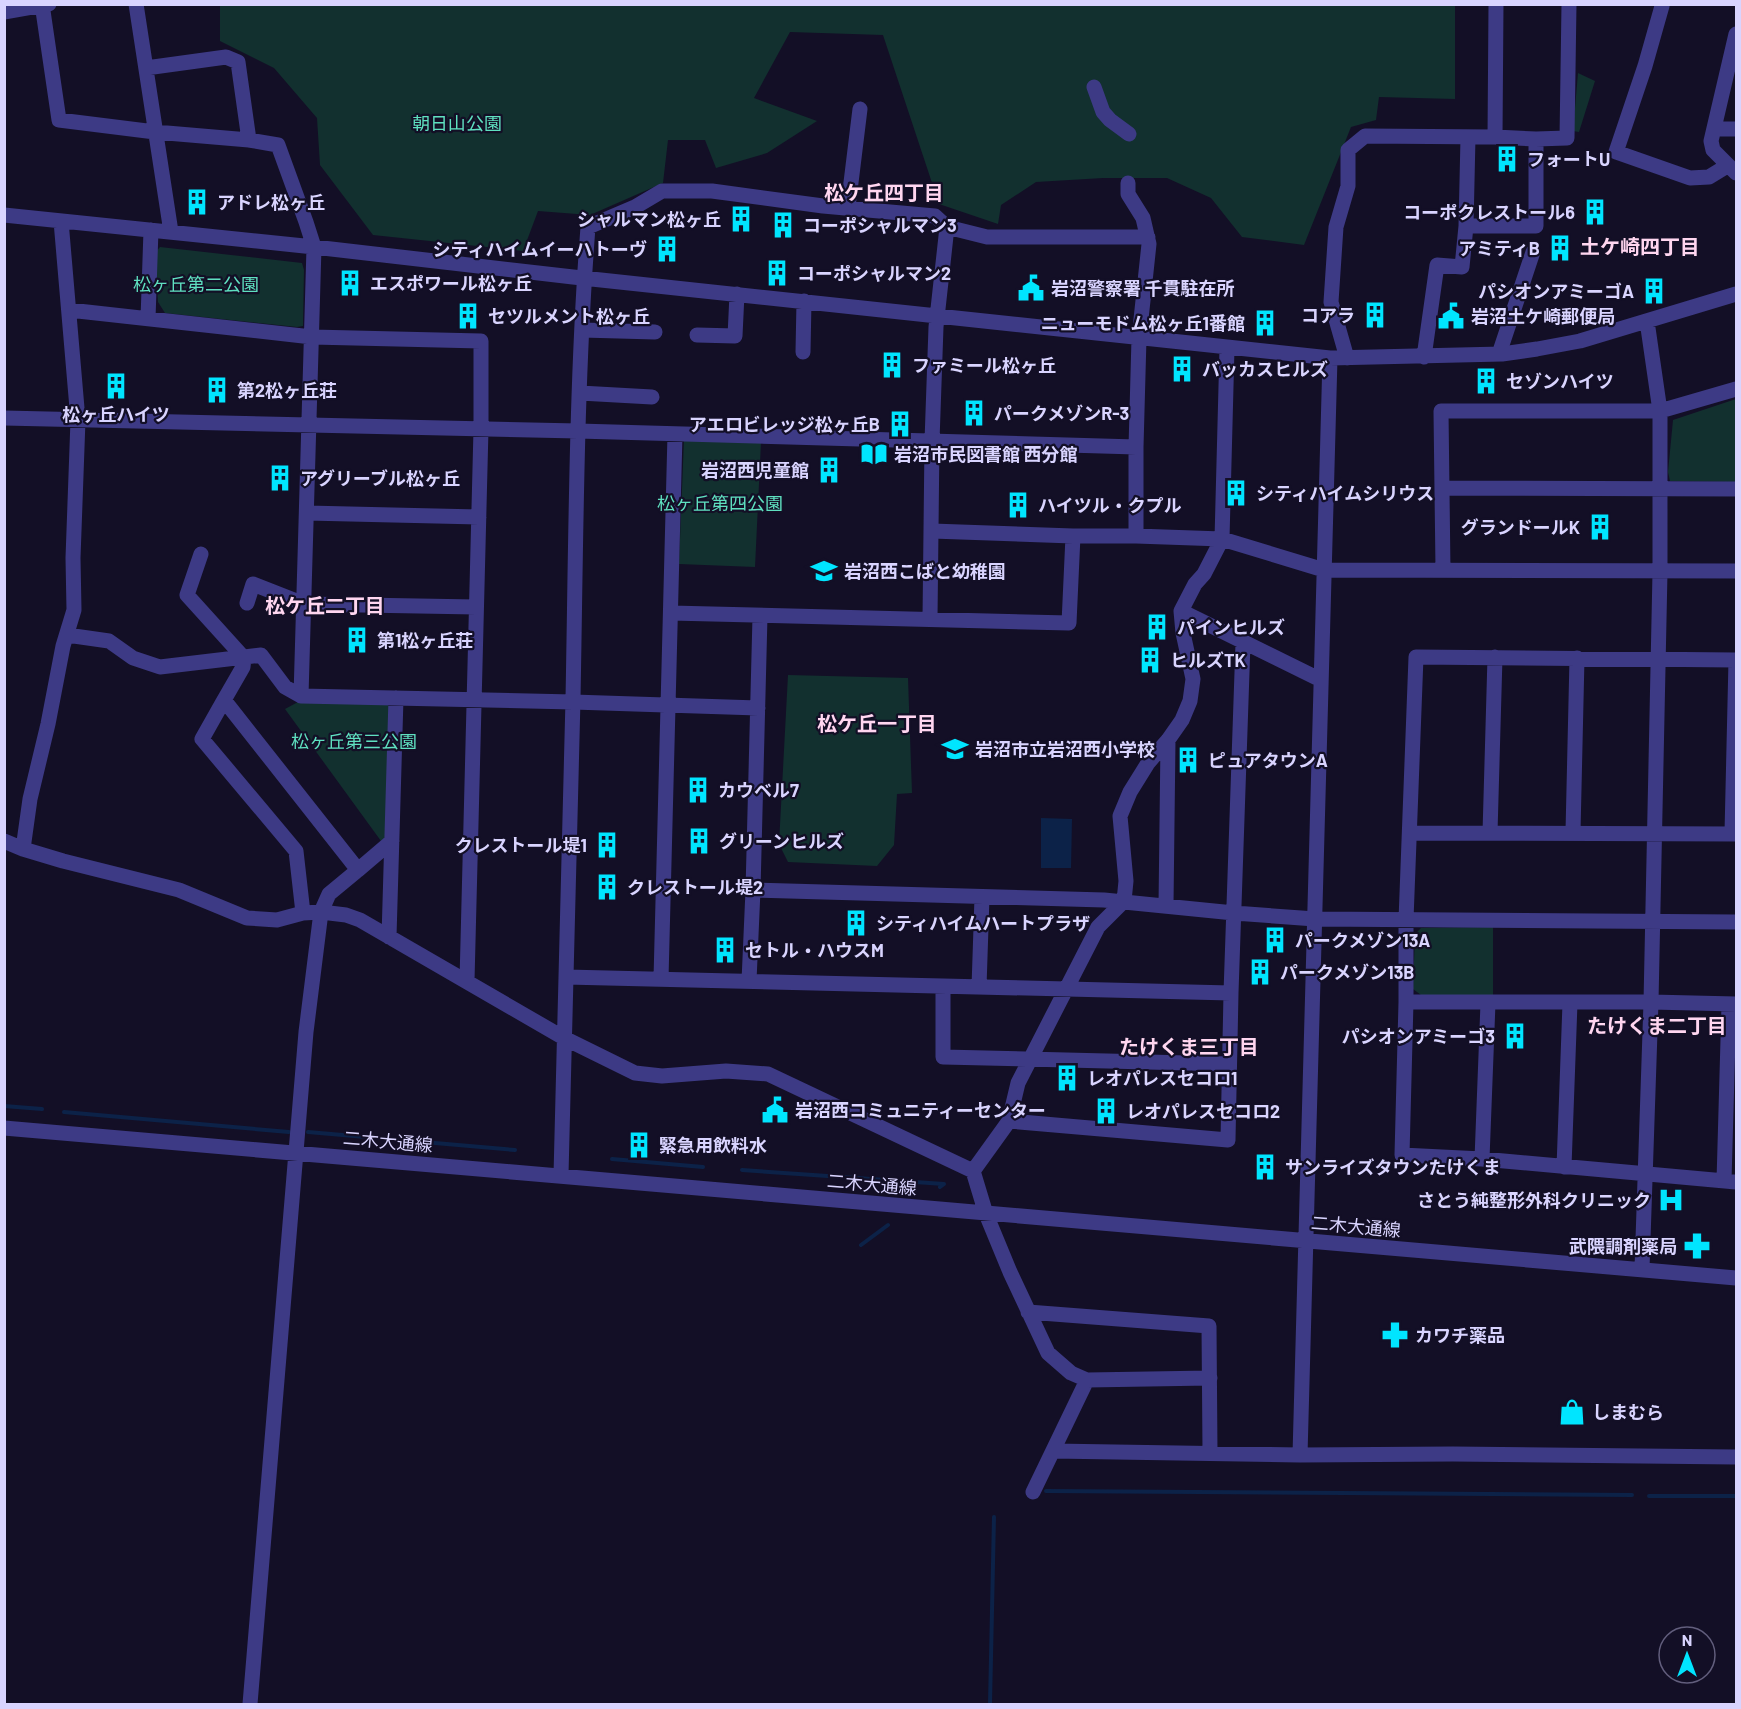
<svg xmlns="http://www.w3.org/2000/svg" width="1741" height="1709" viewBox="0 0 1741 1709" font-family="Barlow,'Noto Sans JP',sans-serif">
	<style>
		.green { fill: #12302f }
		.water { fill: #0c2248 }
		.lines { fill: none; stroke-linecap: round; stroke-linejoin: round }
		.stream { stroke: #0c2248; stroke-width: 4 }
		.minor { stroke: #3d3a85; stroke-width: 15 }
		.labels { text-anchor: middle; dominant-baseline: central; stroke-width: 4.5; stroke-linejoin: round; paint-order: stroke }
		.park-label { font-size: 18px; fill: #5fe0c0; stroke: #130f26 }
		.poi-label { font-size: 18px; font-weight: bold; fill: #d9d4ff; stroke: #130f26; text-anchor: start }
		.street-label { font-size: 18px; fill: #d9d4ff; stroke: #130f26 }
		.neighbourhood-label { font-size: 20px; font-weight: bold; fill: #ffd6f0; stroke: #130f26 }
	</style>
	<rect width="100%" height="100%" fill="#130f26"/>
	<!-- green -->
	<path class="green" d="M220 5H1455V99L1379 97 1376 120 1351 127 1304 245 1242 237 1211 198 1167 178H1103L1036 182 1001 205 998 224 939 204 883 35 790 32 754 98 817 121 767 153 716 168 705 140H668L663 183 590 215 538 211 523 251 373 235 320 165 317 118 274 68 220 41Z
		M1578 73 1595 81 1579 132 1573 131Z
		M160 247 302 263 304 270 303 326 297 327 165 313 158 302 155 253Z
		M1736 399V482L1670 481 1668 472 1673 420Z
		M684 439 761 442 755 567 679 564Z
		M788 675 908 678 912 793 897 794 894 845 877 866 788 862 779 844Z
		M298 702 386 704 392 708 389 836 381 841 285 709Z
		M1493 927V996L1421 995 1413 989 1415 934 1421 928Z"/>
	<!-- water -->
	<path class="water" d="M1041 818 1072 819 1071 868H1041Z"/>
	<g class="lines">
		<!-- stream -->
		<path class="stream" d="M4 1106 42 1109
			M64 1112 289 1132
			M308 1132 515 1150
			M612 1159 703 1167
			M742 1170 944 1184 940 1187
			M861 1245 888 1225
			M1046 1491 1632 1495
			M1649 1496H1736
			M990 1704 994 1517"/>
		<!-- minor -->
		<path class="minor" d="M42 4 59 120 155 132 249 140 278 145 306 222 314 247 301 696
			M136 4 171 232
			M1662 6 1645 66 1616 152 1690 178 1709 177 1727 166
			M4 12 49 4
			M1736 34 1711 141 1713 150 1736 173
			M146 68 226 57 238 62 249 140
			M1094 87 1103 112 1110 120 1129 134
			M1714 129H1736
			M1495 137 1496 4
			M1128 183V194L1143 218 1149 244 1139 338 1136 447V536
			M848 207 860 109
			M4 215 314 247 573 277 1330 358 1502 354 1537 349 1580 341 1736 294
			M1466 226H1536V139
			M69 310 312 337 481 341V429L467 981
			M148 319 151 230
			M582 330 655 332
			M697 335 735 336 737 294
			M803 352 804 301
			M1499 354 1533 252
			M1424 357 1437 265 1462 267 1466 226 1468 137
			M1347 358 1331 302 1336 227 1348 186V150L1365 136 1495 137 1536 139 1567 138 1569 4
			M580 393 652 397
			M4 418 578 431 1136 447
			M1442 488 1736 489
			M307 513 479 517
			M932 531 1073 536H1136L1222 539 1324 570 1736 571
			M201 554 187 595 244 658 243 667 224 700 358 870 392 841
			M1443 570 1441 411H1660L1736 389
			M247 603 253 584 304 604 476 607
			M1181 611 1321 680
			M671 613 1069 623 1073 536
			M930 619 932 441 936 327 947 227
			M67 635 109 641 133 658 160 667 261 655 285 687 301 696 573 702 758 708
			M1736 660 1416 657 1406 920V1002L1402 1155 1482 1159 1736 1182
			M224 700 202 739 296 851 303 913
			M1573 832 1577 658
			M1410 833 1736 834
			M1490 833 1495 657
			M1732 833 1736 660
			M4 841 23 849 63 861 179 890 247 918 277 920 303 913 321 912 346 915 360 920 564 1038 635 1073 662 1076 726 1071 768 1074 973 1171
			M23 849 30 799 48 724 63 646 74 610 73 558 78 420 61 221
			M753 890 1104 900 1234 913 1315 919 1736 922
			M1166 906 1168 740
			M389 937 396 698
			M566 977 1231 993
			M661 979 675 434
			M749 981 753 890 760 616
			M943 986V1057L1229 1064
			M979 987 982 897
			M1406 1002H1651L1736 1004
			M1009 1121 1228 1140 1231 993 1243 643
			M4 1128 1736 1278
			M1482 1159 1488 1003
			M1564 1167 1570 1003
			M561 1175C565 1016 570 857 573 699 576 541 576 384 588 227L635 207 662 191H712L823 206 935 216 947 227 987 237H1148
			M1724 1181 1729 1004
			M1642 1269 1651 1002 1660 572V411L1647 321
			M1028 1312 1209 1326 1210 1452
			M1210 1378 1087 1380 1071 1373 1048 1353 1010 1272 986 1214 973 1171 1009 1121 1018 1083 1098 927 1124 901 1126 881 1120 816 1130 792 1148 763 1168 740 1182 720 1190 701 1193 679 1183 633 1181 611 1195 584 1204 574 1222 539 1227 348
			M1053 1451 1300 1455 1453 1454 1736 1457
			M1300 1455 1330 358
			M1033 1492 1087 1380
			M250 1704 306 1032 321 912 329 894 358 870"/>
	</g>
	<!-- icons -->
	<defs>
		<g id="building-bare" transform="scale(2.07)"><path d="M-4-6H4V6H1V3H-1V6H-4ZM-2.5-4.3h1.7v1.8h-1.7ZM.8-4.3h1.7v1.8H.8ZM-2.5-1h1.7V.8h-1.7ZM.8-1h1.7V.8H.8Z" fill="#00e5ff" stroke="#130f26" stroke-width="2.5" paint-order="stroke"/></g>
		<g id="civic-bare" transform="scale(2.07)"><path d="M-.6-6.5H3V-4.5H.6V-3L4-1V1h2V6H-6V1h2V-1L-.6-3ZM-1.2 2.5V6h2.4V2.5Z" fill="#00e5ff" stroke="#130f26" stroke-width="2.5" paint-order="stroke"/></g>
		<g id="library-bare" transform="scale(2.07)"><path d="M-6-4Q-3-5.5-.7-3.5V5Q-3 3-6 4ZM6-4Q3-5.5 .7-3.5V5Q3 3 6 4Z" fill="#00e5ff" stroke="#130f26" stroke-width="2.5" paint-order="stroke"/></g>
		<g id="school-bare" transform="scale(2.07)"><path d="M0-5L7-2L0 1L-7-2ZM-4 1L0 2.5L4 1V4Q0 6-4 4Z" fill="#00e5ff" stroke="#130f26" stroke-width="2.5" paint-order="stroke"/></g>
		<g id="hospital-bare" transform="scale(2.07)"><path d="M-5-5h3v3.5h4V-5h3V5h-3V1.5h-4V5h-3Z" fill="#00e5ff" stroke="#130f26" stroke-width="2.5" paint-order="stroke"/></g>
		<g id="pharmacy-bare" transform="scale(2.07)"><path d="M-2-6h4v4h4v4h-4v4h-4v-4h-4v-4h4Z" fill="#00e5ff" stroke="#130f26" stroke-width="2.5" paint-order="stroke"/></g>
		<g id="shop-bare" transform="scale(2.07)"><path d="M-5-2.5h2.3a2.7 3.5 0 0 1 5.4 0H5L5.5 6h-11ZM-1.5-2.5h3a1.5 2.3 0 0 0-3 0Z" fill="#00e5ff" stroke="#130f26" stroke-width="2.5" paint-order="stroke"/></g>
	</defs>
	<g fill-rule="evenodd">
		<use href="#building-bare" x="1507" y="159"/>
		<use href="#building-bare" x="197" y="202"/>
		<use href="#building-bare" x="1595" y="212"/>
		<use href="#building-bare" x="741" y="219"/>
		<use href="#building-bare" x="783" y="225"/>
		<use href="#building-bare" x="1560" y="248"/>
		<use href="#building-bare" x="667" y="249"/>
		<use href="#building-bare" x="777" y="273"/>
		<use href="#building-bare" x="350" y="283"/>
		<use href="#civic-bare" x="1031" y="288"/>
		<use href="#building-bare" x="1654" y="291"/>
		<use href="#building-bare" x="1375" y="315"/>
		<use href="#building-bare" x="468" y="316"/>
		<use href="#civic-bare" x="1451" y="316"/>
		<use href="#building-bare" x="1265" y="323"/>
		<use href="#building-bare" x="892" y="365"/>
		<use href="#building-bare" x="1182" y="369"/>
		<use href="#building-bare" x="1486" y="381"/>
		<use href="#building-bare" x="116" y="386"/>
		<use href="#building-bare" x="217" y="390"/>
		<use href="#building-bare" x="974" y="413"/>
		<use href="#building-bare" x="900" y="424"/>
		<use href="#library-bare" x="874" y="454"/>
		<use href="#building-bare" x="829" y="470"/>
		<use href="#building-bare" x="280" y="478"/>
		<use href="#building-bare" x="1236" y="493"/>
		<use href="#building-bare" x="1018" y="505"/>
		<use href="#building-bare" x="1600" y="527"/>
		<use href="#school-bare" x="824" y="571"/>
		<use href="#building-bare" x="1157" y="627"/>
		<use href="#building-bare" x="357" y="640"/>
		<use href="#building-bare" x="1150" y="660"/>
		<use href="#school-bare" x="955" y="749"/>
		<use href="#building-bare" x="1188" y="760"/>
		<use href="#building-bare" x="698" y="790"/>
		<use href="#building-bare" x="699" y="841"/>
		<use href="#building-bare" x="607" y="845"/>
		<use href="#building-bare" x="607" y="887"/>
		<use href="#building-bare" x="856" y="923"/>
		<use href="#building-bare" x="1275" y="940"/>
		<use href="#building-bare" x="725" y="950"/>
		<use href="#building-bare" x="1260" y="972"/>
		<use href="#building-bare" x="1515" y="1036"/>
		<use href="#building-bare" x="1067" y="1078"/>
		<use href="#civic-bare" x="775" y="1110"/>
		<use href="#building-bare" x="1106" y="1111"/>
		<use href="#building-bare" x="639" y="1145"/>
		<use href="#building-bare" x="1265" y="1167"/>
		<use href="#hospital-bare" x="1671" y="1200"/>
		<use href="#pharmacy-bare" x="1697" y="1246"/>
		<use href="#pharmacy-bare" x="1395" y="1335"/>
		<use href="#shop-bare" x="1572" y="1412"/>
	</g>
	<g class="labels">
		<!-- park labels -->
		<g class="park-label">
			<text x="457" y="123">朝日山公園</text>
			<text x="196" y="284">松ヶ丘第二公園</text>
			<text x="720" y="503">松ヶ丘第四公園</text>
			<text x="354" y="741">松ヶ丘第三公園</text>
		</g>
		<!-- poi labels -->
		<g class="poi-label">
			<text x="1527" y="159">フォートU</text>
			<text x="217" y="202">アドレ松ヶ丘</text>
			<text x="1575" y="212" text-anchor="end">コーポクレストール6</text>
			<text x="721" y="219" text-anchor="end">シャルマン松ヶ丘</text>
			<text x="803" y="225">コーポシャルマン3</text>
			<text x="1540" y="248" text-anchor="end">アミティB</text>
			<text x="647" y="249" text-anchor="end">シティハイムイーハトーヴ</text>
			<text x="797" y="273">コーポシャルマン2</text>
			<text x="370" y="283">エスポワール松ヶ丘</text>
			<text x="1051" y="288">岩沼警察署 千貫駐在所</text>
			<text x="1634" y="291" text-anchor="end">パシオンアミーゴA</text>
			<text x="1355" y="315" text-anchor="end">コアラ</text>
			<text x="488" y="316">セツルメント松ヶ丘</text>
			<text x="1471" y="316">岩沼土ケ崎郵便局</text>
			<text x="1245" y="323" text-anchor="end">ニューモドム松ヶ丘1番館</text>
			<text x="912" y="365">ファミール松ヶ丘</text>
			<text x="1202" y="369">バッカスヒルズ</text>
			<text x="1506" y="381">セゾンハイツ</text>
			<text x="237" y="390">第2松ヶ丘荘</text>
			<text x="994" y="413">パークメゾンR-3</text>
			<text x="116" y="414" text-anchor="middle">松ヶ丘ハイツ</text>
			<text x="880" y="424" text-anchor="end">アエロビレッジ松ヶ丘B</text>
			<text x="894" y="454">岩沼市民図書館 西分館</text>
			<text x="809" y="470" text-anchor="end">岩沼西児童館</text>
			<text x="300" y="478">アグリーブル松ヶ丘</text>
			<text x="1256" y="493">シティハイムシリウス</text>
			<text x="1038" y="505">ハイツル・クプル</text>
			<text x="1580" y="527" text-anchor="end">グランドールK</text>
			<text x="844" y="571">岩沼西こばと幼稚園</text>
			<text x="1177" y="627">パインヒルズ</text>
			<text x="377" y="640">第1松ヶ丘荘</text>
			<text x="1170" y="660">ヒルズTK</text>
			<text x="975" y="749">岩沼市立岩沼西小学校</text>
			<text x="1208" y="760">ピュアタウンA</text>
			<text x="718" y="790">カウベル7</text>
			<text x="719" y="841">グリーンヒルズ</text>
			<text x="587" y="845" text-anchor="end">クレストール堤1</text>
			<text x="627" y="887">クレストール堤2</text>
			<text x="876" y="923">シティハイムハートプラザ</text>
			<text x="1295" y="940">パークメゾン13A</text>
			<text x="745" y="950">セトル・ハウスM</text>
			<text x="1280" y="972">パークメゾン13B</text>
			<text x="1495" y="1036" text-anchor="end">パシオンアミーゴ3</text>
			<text x="1087" y="1078">レオパレスセコロ1</text>
			<text x="795" y="1110">岩沼西コミュニティーセンター</text>
			<text x="1126" y="1111">レオパレスセコロ2</text>
			<text x="659" y="1145">緊急用飲料水</text>
			<text x="1285" y="1167">サンライズタウンたけくま</text>
			<text x="1651" y="1200" text-anchor="end">さとう純整形外科クリニック</text>
			<text x="1677" y="1246" text-anchor="end">武隈調剤薬局</text>
			<text x="1415" y="1335">カワチ薬品</text>
			<text x="1592" y="1412">しまむら</text>
		</g>
		<!-- street labels -->
		<g class="street-label">
			<text transform="translate(388 1141) rotate(5)">二木大通線</text>
			<text transform="translate(872 1184) rotate(5)">二木大通線</text>
			<text transform="translate(1356 1226) rotate(5)">二木大通線</text>
		</g>
		<!-- neighbourhood labels -->
		<g class="neighbourhood-label">
			<text x="884" y="192">松ケ丘四丁目</text>
			<text x="1640" y="246">土ケ崎四丁目</text>
			<text x="325" y="605">松ケ丘二丁目</text>
			<text x="877" y="723">松ケ丘一丁目</text>
			<text x="1657" y="1025">たけくま二丁目</text>
			<text x="1189" y="1046">たけくま三丁目</text>
		</g>
	</g>
	<!-- border -->
	<rect width="1741" height="1709" fill="none" stroke="#d9d4ff" stroke-width="12"/>
	<!-- north arrow -->
	<g transform="translate(1687 1655)"><circle r="28" fill="#130f26" stroke="#625e7d" stroke-width="1.5"/>
	<path d="M0-4.5L10 22L0 15L-10 22Z" fill="#00e5ff"/>
	<text y="-9" font-size="16" font-weight="bold" text-anchor="middle" fill="#d9d4ff">N</text>
	</g>
</svg>
